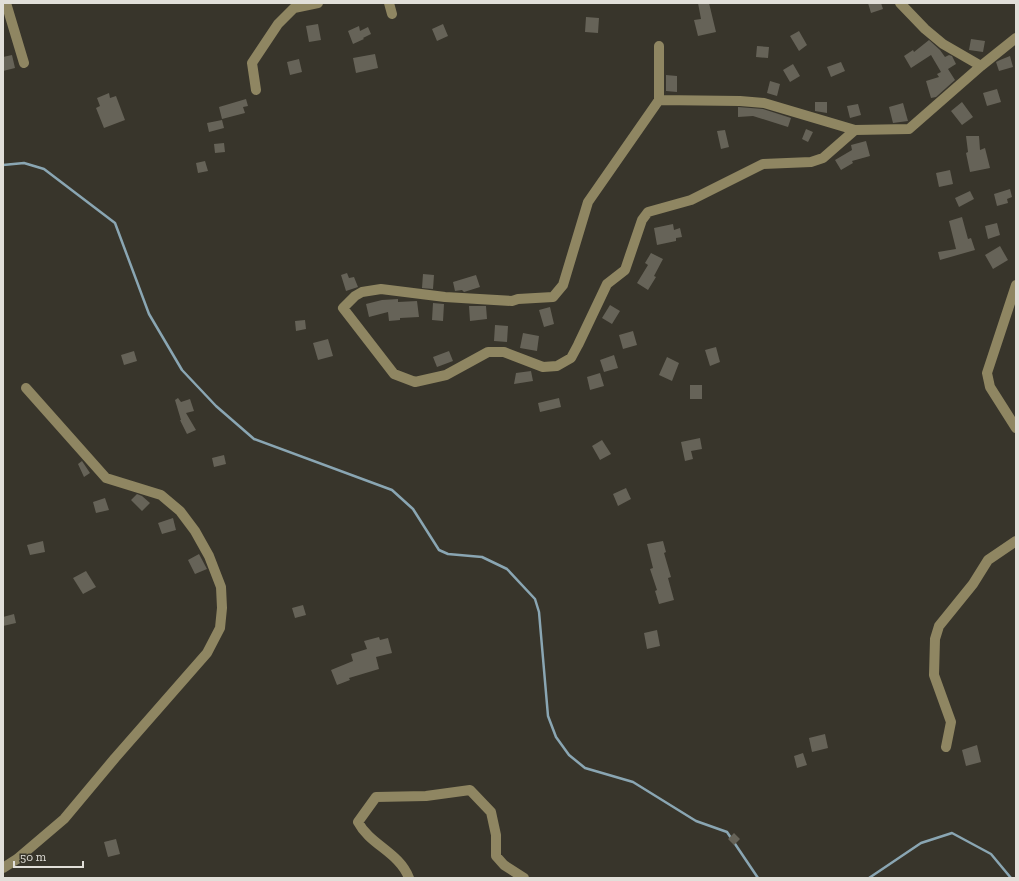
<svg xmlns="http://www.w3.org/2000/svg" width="1019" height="881" viewBox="0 0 1019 881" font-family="'Zilla Slab',serif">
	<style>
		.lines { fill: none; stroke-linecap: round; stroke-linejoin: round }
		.stream { stroke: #8aa6b3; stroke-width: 2.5 }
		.building { fill: #666358 }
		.minor { stroke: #8f8662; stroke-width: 10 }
	</style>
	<rect width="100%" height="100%" fill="#38352b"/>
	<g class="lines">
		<!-- stream -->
		<path class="stream" d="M3 165 24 163 44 169 115 223 149 314 182 370 216 406 254 439 392 490 413 509 439 550 448 554 482 557 507 569 535 599 539 612 548 716 556 737 569 755 585 768 633 782 696 821 727 832 758 878
			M869 878 921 843 952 833 991 854 1011 878"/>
	</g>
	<!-- building -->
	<path class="building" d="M698 3H709L716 32 698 36 694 20 701 19Z
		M868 3H881L883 9 871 13Z
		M586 17 599 18 598 33 585 32Z
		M318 24 321 40 309 42 306 26Z
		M443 24 448 36 437 41 432 29Z
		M359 26 360 31 368 27 371 34 363 38 364 39 353 44 348 31Z
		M799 31 807 45 799 51 790 36Z
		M971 39 985 41 983 52 969 50Z
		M929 40 940 50 945 57 949 55 952 56 956 64 948 69 955 80 936 97 931 98 926 81 939 77 937 74 941 72 931 55 911 68 904 56 913 50 914 52Z
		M757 46 769 47 768 58 756 57Z
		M375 54 378 68 356 73 353 58Z
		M12 55 15 68 3 71V57Z
		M1010 56 1013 67 999 71 996 62 1000 60Z
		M299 59 302 72 290 75 287 62Z
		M841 62 845 71 831 77 827 67Z
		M793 64 800 76 790 82 783 70Z
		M666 75 677 76V92L666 91Z
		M770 81 780 84 777 96 767 93Z
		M997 89 1001 102 987 106 983 93Z
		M109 93 110 98 116 96 125 120 104 128 96 108 100 106 97 98Z
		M246 99 248 106 243 107 245 113 222 119 219 107Z
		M815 102H827V113L815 111Z
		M962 102 973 117 962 125 951 111Z
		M903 103 908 121 893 123 889 107Z
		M858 104 861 115 850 118 847 106Z
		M738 107 763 109 791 118 788 127 753 116 738 117Z
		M222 120 224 128 209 132 207 123Z
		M806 129 813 132 808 142 802 139Z
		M725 130 729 147 721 149 717 131Z
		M966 136H979L980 150 985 148 990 168 970 172 966 153 968 152Z
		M866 141 870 156 852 161 853 163 841 170 835 160 852 150 851 145Z
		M224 143 225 152 215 153 214 144Z
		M205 161 208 171 198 173 196 163Z
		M950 170 953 184 939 187 936 173Z
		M1010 189 1012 197 1007 199 1008 203 997 206 994 194Z
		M970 191 974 199 959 207 955 198Z
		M962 217 968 239 971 238 975 250 940 260 938 252 956 249 949 221Z
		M997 223 1000 235 988 239 985 226Z
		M673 224 674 230 680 228 682 237 676 238V241L657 245 654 228Z
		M1000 246 1008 260 993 269 985 255Z
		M651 253 663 259 654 276 656 277 648 290 637 283 648 265 645 263Z
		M347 273 349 278 354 277 358 287 346 291 341 275Z
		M423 274 434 275 433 289 422 288Z
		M476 275 480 287 464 292 462 290 455 291 453 282Z
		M398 299V302L417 301 419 317 400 318V320L389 321 388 312 369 317 366 304 382 300Z
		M433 303 444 304 443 321 432 320Z
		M610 305 620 311 612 324 602 318Z
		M469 306H486L487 319 470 321Z
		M550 307 554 324 544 327 539 310Z
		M305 320 306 329 296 331 295 321Z
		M495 325 508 326 507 342 494 341Z
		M633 331 637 345 623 349 619 335Z
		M523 333 539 336 537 351 520 348Z
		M328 339 333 356 318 360 313 343Z
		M716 347 720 362 710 366 705 350Z
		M134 351 137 361 124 365 121 355Z
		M449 351 453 361 437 367 433 357Z
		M614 355 618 368 604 372 600 360Z
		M667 357 679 363 672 381 659 375Z
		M531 371 533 381 514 384 516 373Z
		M600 373 604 386 590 390 587 377Z
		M690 385H702V399H690Z
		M178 398 181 402 190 399 194 411 186 413 196 430 187 434 180 420H181L175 400Z
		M559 398 561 407 540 412 538 403Z
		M700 438 702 449 691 451 693 459 685 461 681 442Z
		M602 440 611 454 600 460 592 446Z
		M224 455 226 464 214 467 212 458Z
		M82 461 90 473 84 477 78 464Z
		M626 488 631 499 618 506 613 494Z
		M137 494 142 496 150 503 142 511 131 500Z
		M105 498 109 510 96 513 93 502Z
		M173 518 176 530 162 534 158 523Z
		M43 541 45 552 30 555 27 545Z
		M663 541 666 552 664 553 671 577 668 578 674 600 659 604 655 591 657 590 650 569 653 568 647 544Z
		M199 554 207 569 195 574 188 560Z
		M86 571 96 587 83 594 73 578Z
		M303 605 306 615 295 618 292 608Z
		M14 614 16 623 3 626V617Z
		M657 630 660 646 647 649 644 633Z
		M379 637 380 640 388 638 392 653 376 657 379 669 349 678 350 680 337 685 331 670 353 661 351 654 367 649 364 641Z
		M825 734 828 748 812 752 809 738Z
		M977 745 981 762 966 766 962 750Z
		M803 753 807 765 797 768 794 756Z
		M734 833 740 839 734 845 728 839Z
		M116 839 120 854 108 857 104 842Z"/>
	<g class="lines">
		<!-- minor -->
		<path class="minor" d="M6 3 24 63
			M389 3 392 14
			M900 3 925 29 943 44 981 66
			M659 46V100L588 202 563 285 553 297 518 299 512 301 445 297 381 289 362 292 355 296 343 308 394 374 415 382 446 375 488 352H504L543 367 557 366 571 358 578 345 607 284 625 270 642 220 648 212 691 200 763 164 811 162 823 158 855 130 909 129 981 66 1016 38
			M256 90 252 63 278 24 294 8 318 3
			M659 100 740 101 764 103 855 130
			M1016 285 987 373 990 387 1016 428
			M946 747 951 722 934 675 935 639 939 626 973 584 988 560 1016 541
			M3 868 17 859 64 819 115 758 207 653 220 628 222 608 221 587 209 556 195 531 180 511 161 495 106 478 26 388
			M409 878C399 852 370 845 358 822L376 797 426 796 470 790 491 812 496 835V856L504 865 524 878"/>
	</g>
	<!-- border -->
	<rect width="1019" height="881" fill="none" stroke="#e1dfd9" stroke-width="8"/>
	<!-- scale -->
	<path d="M14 861v6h69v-6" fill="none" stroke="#e1dfd9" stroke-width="2"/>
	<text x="20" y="861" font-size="12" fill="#e1dfd9" stroke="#38352b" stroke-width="3" paint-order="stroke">50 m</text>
</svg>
